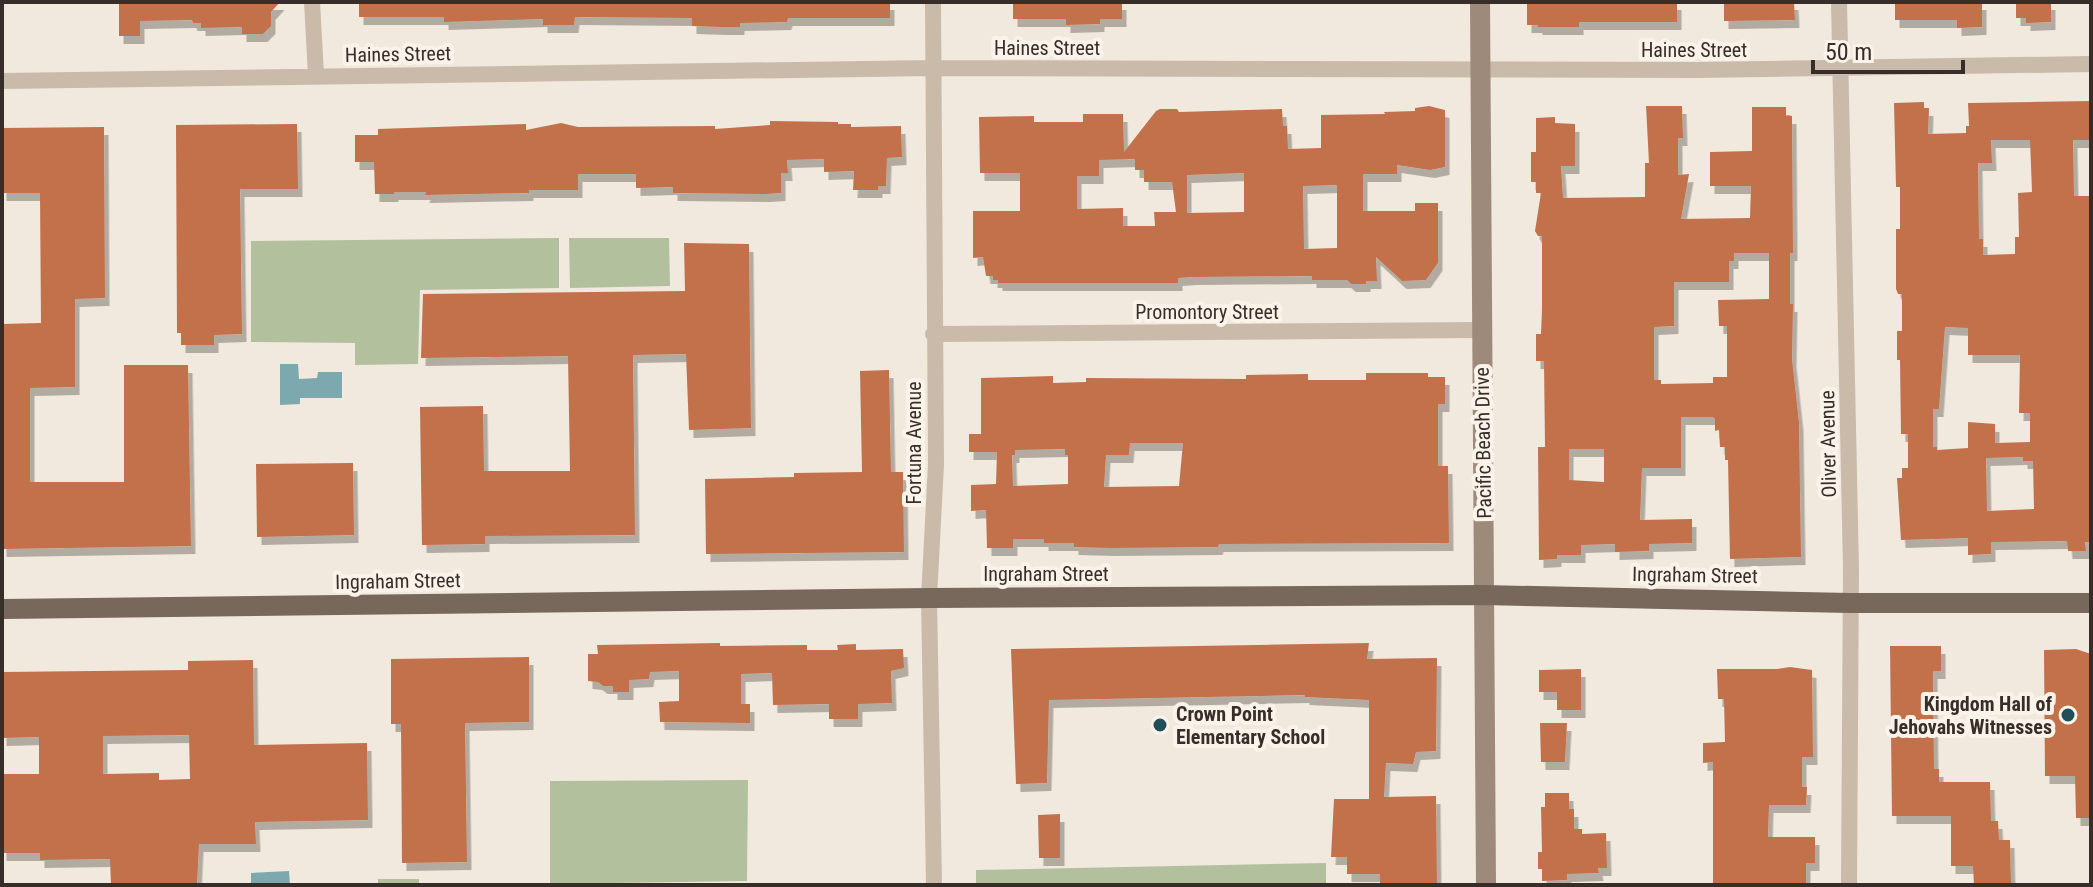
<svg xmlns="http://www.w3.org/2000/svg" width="2093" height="887" viewBox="0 0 2093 887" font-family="'Roboto Condensed',sans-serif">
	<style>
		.green { fill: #b2c09d }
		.water { fill: #7da8ae }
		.building { fill: #c2714b; fill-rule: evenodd; filter: url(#shadow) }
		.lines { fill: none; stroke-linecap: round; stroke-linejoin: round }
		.street { stroke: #c9baa9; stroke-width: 16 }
		.secondary { stroke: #9d8a7b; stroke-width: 20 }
		.primary { stroke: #78675b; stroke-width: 20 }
		.poi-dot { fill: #204f57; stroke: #f9f3e9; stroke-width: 3 }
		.labels { text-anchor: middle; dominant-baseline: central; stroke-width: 8; stroke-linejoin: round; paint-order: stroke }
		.street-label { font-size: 20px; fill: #372e29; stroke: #f9f3e9 }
		.poi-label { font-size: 20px; font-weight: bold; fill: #372e29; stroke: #f9f3e9; text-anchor: end }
	</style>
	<defs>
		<filter id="shadow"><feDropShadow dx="4.5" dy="8" stdDeviation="0" flood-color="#0004"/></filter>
	</defs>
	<rect width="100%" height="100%" fill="#f1e9dd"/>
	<!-- green -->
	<path class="green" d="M559 238V288L420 290 418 364 355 365V343L251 342V241Z
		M569 238H669L670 286 570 288Z
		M748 780 747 881 550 884V781Z
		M1326 863V885H976V870Z
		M378 879H419V885H378Z"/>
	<!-- water -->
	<path class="water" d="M280 364H298L299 379 317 378 318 372H342V398H300V404L280 405Z
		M289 871 290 885H251V873Z"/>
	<!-- building -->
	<path class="building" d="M119 2H280L271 12V26L263 34H242V27L201 28V23H193L192 20 140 21V36H119Z
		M359 2H890V18H788L787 22 740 23V27H721L692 26V18L575 17 574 25H543V19L444 22V17H359Z
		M1013 2H1122V19H1100V24L1066 25V19H1013Z
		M1527 2H1677V22H1579V27H1538V25H1527Z
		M1724 2H1794L1795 20 1724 21Z
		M1895 2H1982V27L1957 28V20H1895Z
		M2016 2H2051V22L2026 23V18H2016Z
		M2091 101V140H2073L2074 196H2091V542H2085L2086 551H2068L2067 541 1991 542V554L1968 555V538L1901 540 1897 478H1902V468H1908V434H1901L1900 360H1897V331H1902V294H1898L1896 289V229H1900V187H1896L1894 103 1924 102V108H1929L1928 134 1966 133V126H1969L1968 103ZM1991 140H2030L2032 192 2018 193 2019 237H2015V254L1983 255V239H1979L1978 163H1992ZM1945 327 1968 328V355H2020L2019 413H2030V442L1995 443V424L1968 422V448L1937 450V447H1933V409H1939ZM2023 457V461H2033L2034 509 1987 511 1986 458Z
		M1429 106 1445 110V167L1430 170 1397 165V174H1363V211H1415V203H1438V263L1426 280 1402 281 1376 257 1377 281H1366V284H1351L1347 280H1312V276L1192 277 1178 278V283H998V280H993V276H986L983 257 973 258V211H1020V173H980L979 117 1034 116V122H1083V114H1123L1124 152 1156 111 1160 109H1177L1179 112 1282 109 1283 126H1287L1288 149 1321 148V115L1385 114 1384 112 1415 111V108ZM1135 159V170H1144V182H1172L1176 212H1154L1155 226H1123V208L1077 209V176H1099V160ZM1244 173V212L1187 213V175ZM1337 185V248L1304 249 1303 186Z
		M1646 106H1682L1683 138H1678V175L1689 174 1681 219 1750 218 1751 186H1710V152L1752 151V107H1786V116H1792L1793 253H1790V304H1793L1792 359 1799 423 1801 557 1730 559 1728 460H1725V447H1720L1719 430 1715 431V419L1713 417H1681V468H1642L1640 520 1692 519V543L1649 544V551L1615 552V544L1581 545V555H1557V559L1539 560 1538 447H1545L1544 361H1536V334H1541L1542 309V236H1538L1535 231 1541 193H1536V182H1531V152H1536V118L1555 117V123L1575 124V166H1561L1563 198 1645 197V163H1649ZM1734 253H1769V299L1718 300 1719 326H1727V377H1713V383L1661 384V380H1654V327L1674 326V282H1729V261H1734ZM1569 449H1604V482L1569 480Z
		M770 121 838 122V124H851V127L901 126 902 157 887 158 886 186H878V190H853L854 171 824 172V159L787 160 788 173H781V193L765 194 673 193V187L636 188V174H578V190H529V193L425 195 426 192H394V194H375L374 162H355V135H378V129L526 124V130L561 123 578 127 715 126V129L770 125Z
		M297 124 298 189H240L242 334 214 335V345H181V333H177L176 125Z
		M104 127 105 298 75 299V387L30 388V482H124V365H188L191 546 2 549V324L41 323 40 193H2V128Z
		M684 243 749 244 751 428 689 430 686 354 633 355 635 535 485 536V544L422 545 420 407 483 406 484 471H570L568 356 421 358 423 294 685 291Z
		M889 370 891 472H903L904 552 706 554 705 479 794 477V473L862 472 860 371Z
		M1366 373H1428V377H1445V404H1438V466H1448L1449 543 1219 544 1218 547 1110 548 1074 547V543H1044V539H1013V548H987L986 510 971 511V485L996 484 997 452H969V434H981V378L1053 376V383L1086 382V378L1246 379V375L1308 374V380H1366ZM1130 443H1183L1179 486 1104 487 1106 455H1129ZM1065 449V455H1068V484L1013 486 1012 455H1015V450Z
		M353 463 354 535 257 537 256 464Z
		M720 643V646L807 645V650H838L837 645 856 644V650L903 649 904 668 891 671 892 703 858 704V719H829V704L773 705 772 673 741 674V704H750V723L660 722 659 702 679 701V671L650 672 649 679 629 680V692H613V686H603L598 682 588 681V654H598L597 645Z
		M1369 643 1367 659 1437 658 1436 751 1416 752 1413 764 1386 763 1384 797 1436 796 1437 885H1380V874H1347V857H1331L1334 799H1369V700L1305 697V695L1049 700 1047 783 1016 784 1011 649Z
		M1890 646H1941V671H1933L1934 769H1939V782H1990L1991 821H1998L1999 840H2010L2011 885H1974L1973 866H1951V816H1892Z
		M2076 649 2091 654V818H2076L2075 776H2045L2044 650Z
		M529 657V722L465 723 467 862 402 863 401 724H391V659Z
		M253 660 254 745 367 743 368 820 255 822 256 844H199L197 885H111L110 859 40 860V853H2V774H39V737L2 738V672L188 670V661ZM189 735 190 779 159 780V773L103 774V736Z
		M1790 667 1812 670 1813 757H1802V787H1807L1806 805H1769L1768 837H1815V863H1806V885H1713V762L1703 763V743L1725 742 1724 699H1718L1717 669H1777Z
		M1581 669V710H1557V692H1539V670Z
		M1540 723H1567L1565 762H1541Z
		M1545 793H1569V809H1574V829H1582V834L1606 833 1607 868H1598L1599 873 1567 874V880L1542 881V869H1538V852H1542L1541 807H1545Z
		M1060 814V858H1039L1038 815Z"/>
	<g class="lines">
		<!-- street -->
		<path class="street" d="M312 2 316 75
			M933 2 936 464 929 598 934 885
			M1839 2 1851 569 1849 885
			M2 81 933 68 1696 70 2091 64
			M933 334 1481 330"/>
		<!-- secondary -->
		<path class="secondary" d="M1480 2 1486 885"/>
		<!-- primary -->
		<path class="primary" d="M2 609 929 598 1484 595 1850 603H2091"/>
	</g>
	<!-- markers -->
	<g class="poi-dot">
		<circle cx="2068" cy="715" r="8"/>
		<circle cx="1160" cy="725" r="8"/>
	</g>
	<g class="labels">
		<!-- street labels -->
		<g class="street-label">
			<text x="1047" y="48">Haines Street</text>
			<text x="1694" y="50">Haines Street</text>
			<text transform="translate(398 54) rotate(-1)">Haines Street</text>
			<text x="1207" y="312">Promontory Street</text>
			<text transform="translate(914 443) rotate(-90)">Fortuna Avenue</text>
			<text transform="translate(1483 443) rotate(-91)">Pacific Beach Drive</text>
			<text transform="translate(1828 444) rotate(-91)">Oliver Avenue</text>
			<text x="1046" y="574">Ingraham Street</text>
			<text transform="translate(1695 575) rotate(1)">Ingraham Street</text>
			<text transform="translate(398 581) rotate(-1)">Ingraham Street</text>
		</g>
		<!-- poi labels -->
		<g class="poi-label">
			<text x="2052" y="704">Kingdom Hall of<tspan x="2052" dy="23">Jehovahs Witnesses</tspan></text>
			<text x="1176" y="714" text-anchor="start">Crown Point<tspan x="1176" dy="23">Elementary School</tspan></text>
		</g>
	</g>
	<!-- border -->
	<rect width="2093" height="887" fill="none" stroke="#372e29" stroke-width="8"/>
	<!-- scale -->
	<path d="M1813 60v12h150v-12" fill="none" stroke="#372e29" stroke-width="4"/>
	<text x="1825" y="60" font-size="24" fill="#372e29" stroke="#f9f3e9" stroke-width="6" paint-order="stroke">50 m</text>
</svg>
